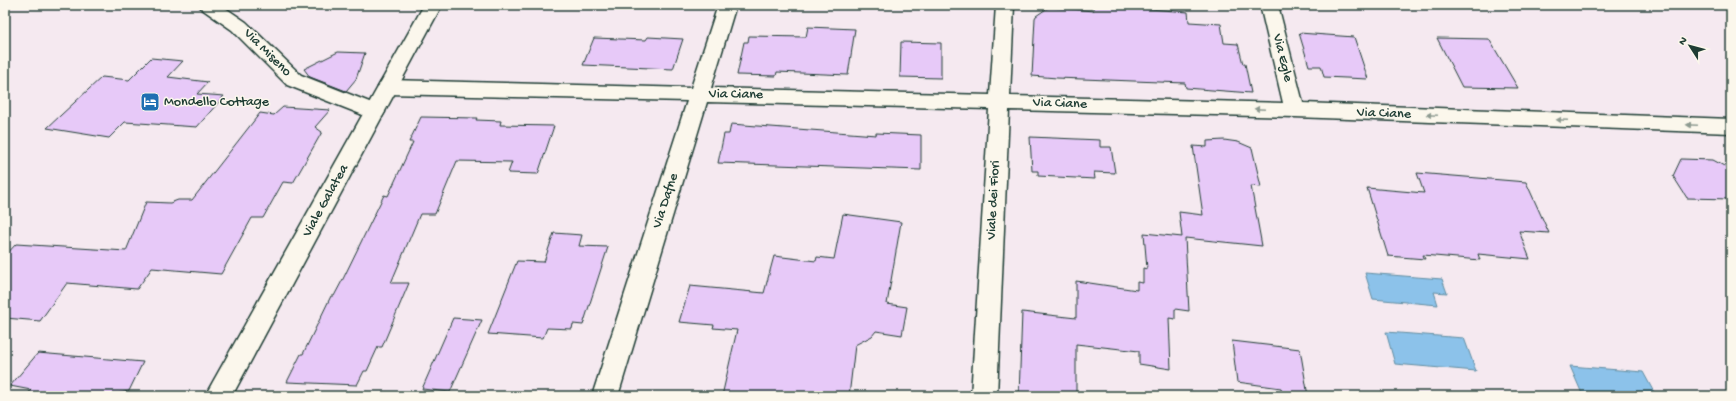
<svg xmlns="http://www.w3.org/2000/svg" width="1736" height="401" viewBox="0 0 1736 401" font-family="'Gochi Hand',sans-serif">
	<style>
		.water { fill: #8cc2ea; stroke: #608da1 }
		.building { fill: #e7c9f8; stroke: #1f3d34 }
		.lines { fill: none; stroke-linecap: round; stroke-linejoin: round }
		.street-casing { stroke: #1f3d34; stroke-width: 3 }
		.secondary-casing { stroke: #1f3d34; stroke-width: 3 }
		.street { fill: #fbf7ec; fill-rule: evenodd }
		.secondary { fill: #fbf7ec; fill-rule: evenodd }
		.oneway { fill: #8d9a90 }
		.labels { text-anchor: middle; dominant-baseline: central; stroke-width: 3; stroke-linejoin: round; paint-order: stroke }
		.street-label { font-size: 14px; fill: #1f3d34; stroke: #fbf7ec }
		.poi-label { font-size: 14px; fill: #1f3d34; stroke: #fbf7ec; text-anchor: start }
	</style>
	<rect width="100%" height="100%" fill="#f5e9f0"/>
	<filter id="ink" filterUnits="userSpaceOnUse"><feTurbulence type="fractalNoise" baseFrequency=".025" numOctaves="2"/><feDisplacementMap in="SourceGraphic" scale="8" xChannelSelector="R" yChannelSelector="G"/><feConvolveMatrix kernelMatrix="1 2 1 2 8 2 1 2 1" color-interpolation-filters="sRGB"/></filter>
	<g filter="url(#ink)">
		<!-- water -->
		<path class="water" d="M1365 273 1442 279 1447 293 1434 292 1438 305 1373 299Z
			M1386 332 1464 338 1476 371 1395 364Z
			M1570 366 1643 372 1656 396H1583Z"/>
		<!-- building -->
		<path class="building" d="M1093 5H1123V7L1188 12 1189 22 1221 24 1224 43 1238 44 1243 64H1245L1251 93 1186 88 1185 83 1057 78 1032 76 1035 18 1036 16 1049 7 1093 11Z
			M808 27 855 29 848 75 777 72 776 76 737 75 744 42H748L749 36 806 37Z
			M1299 33 1354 37 1368 79 1324 77 1321 66H1309Z
			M648 37 683 39 673 69 583 65 594 38 646 40Z
			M1437 38 1489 39 1518 88 1462 87Z
			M901 42 941 43V78L900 77Z
			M338 52 365 53 356 79 346 91 310 77 304 69Z
			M151 58 183 61 168 77 208 82 197 94 224 96 197 127 125 122 109 138 47 128 102 77 129 80Z
			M283 107 330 110 315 127 322 132 293 183 283 182 263 218H252L221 274 152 268 137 289 67 283 40 321 5 318V256L16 244 126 251 146 202 170 203 178 200H192L260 113 274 115Z
			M421 117 477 118 476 120 501 121 500 125 554 126 538 174 508 173 512 162 457 161 435 214H420L391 283H409L382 347H378L367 371H364L357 385 287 382 301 354H303L331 296H334L343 279 384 195 388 196 413 142H409Z
			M731 124 876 135V133L921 135V170L718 163 724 134H729Z
			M1030 137 1100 140V147H1111L1115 173 1094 172 1095 179 1038 176V171H1032Z
			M1224 140 1238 142 1252 148 1261 187 1251 186 1262 246 1185 238 1189 311 1175 309V319L1169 318 1171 369 1139 364V351L1076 344V396H1019L1022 312 1076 318V281L1137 290V282L1143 283V268L1147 269 1144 233 1182 237 1179 212 1203 215 1193 146 1207 147V141Z
			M1681 159 1713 160 1726 167 1731 173V199L1687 198 1673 176Z
			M1417 173 1526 182 1549 233 1519 231 1530 259 1478 254 1480 260 1423 255 1425 259 1388 256 1367 188 1424 193Z
			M843 214 901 222 887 304 907 307 902 335 876 331 872 336 855 345 849 396H722L737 330 713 328 714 325 679 322 690 286 764 293 774 256 816 261 817 257 834 259Z
			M554 233 582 235 579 246 608 247 583 325 573 324 572 329 547 328 543 338 488 334 517 261 544 262Z
			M453 318 482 320 450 392 422 389Z
			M1232 341 1300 349 1308 396H1282L1281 388 1237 382Z
			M38 353 143 362 129 391 107 396H26L31 390 10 386Z"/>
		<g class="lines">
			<!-- street casing -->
			<g class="street-casing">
				<path id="street" d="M199 5H221L246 22 301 75 382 107 385 112 382 117 375 119 368 117 287 85 232 30 202 9Z
					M718 5H736L711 88 990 95 996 5H1014L1010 96 1283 103 1260 5H1278L1303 103 1731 119V133L1295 117 1009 110 997 396H971L989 109 707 102 618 396H592L687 101 388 94 381 92 378 87 381 82 388 80 691 88Z"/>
			</g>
			<!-- secondary casing -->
			<g class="secondary-casing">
				<path id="secondary" d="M424 5H442L232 396H205Z"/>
			</g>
			<!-- street -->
			<use href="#street" class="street"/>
			<!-- secondary -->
			<use href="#secondary" class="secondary"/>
		</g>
		<!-- one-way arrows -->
		<defs><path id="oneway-solid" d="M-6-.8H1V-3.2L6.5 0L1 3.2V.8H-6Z"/></defs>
		<g class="oneway">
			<use href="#oneway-solid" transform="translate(1260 109) rotate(-178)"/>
			<use href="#oneway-solid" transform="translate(1432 115) rotate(-178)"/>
			<use href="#oneway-solid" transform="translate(1562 120) rotate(-178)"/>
			<use href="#oneway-solid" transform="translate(1692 125) rotate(-178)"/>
		</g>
	</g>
	<!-- icons -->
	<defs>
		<g id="hotel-square" transform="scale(1)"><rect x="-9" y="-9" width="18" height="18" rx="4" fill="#1f6fb2" stroke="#fbf7ec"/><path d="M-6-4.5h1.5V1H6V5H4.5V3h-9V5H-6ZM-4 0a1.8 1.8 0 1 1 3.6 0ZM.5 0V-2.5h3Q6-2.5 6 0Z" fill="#fff"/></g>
	</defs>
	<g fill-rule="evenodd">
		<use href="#hotel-square" x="150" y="102"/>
	</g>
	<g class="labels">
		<!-- street labels -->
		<g class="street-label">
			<text transform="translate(267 53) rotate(45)">Via Miseno</text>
			<text transform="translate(1282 58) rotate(76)">Via Egle</text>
			<text transform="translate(736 95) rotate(1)">Via Ciane</text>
			<text transform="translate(1060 104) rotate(2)">Via Ciane</text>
			<text transform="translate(1384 114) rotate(2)">Via Ciane</text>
			<text transform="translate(994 200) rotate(-87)">Viale dei Fiori</text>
			<text transform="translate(326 201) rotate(-61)">Viale Galatea</text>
			<text transform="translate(666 201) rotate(-72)">Via Dafne</text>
		</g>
		<!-- poi labels -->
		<g class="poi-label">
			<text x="164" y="102">Mondello Cottage</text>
		</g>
	</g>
	<!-- margin -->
	<rect width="1736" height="401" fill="none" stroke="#fbf7ec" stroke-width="20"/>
	<rect x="10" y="10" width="1716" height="381" fill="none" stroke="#1f3d34" stroke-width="1.5" filter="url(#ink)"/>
	<!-- north arrow -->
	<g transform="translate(1690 46) rotate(306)" stroke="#fbf7ec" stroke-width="3" paint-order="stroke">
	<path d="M0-3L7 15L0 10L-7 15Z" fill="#1f3d34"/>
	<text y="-6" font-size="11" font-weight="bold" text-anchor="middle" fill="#1f3d34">N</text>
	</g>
</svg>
